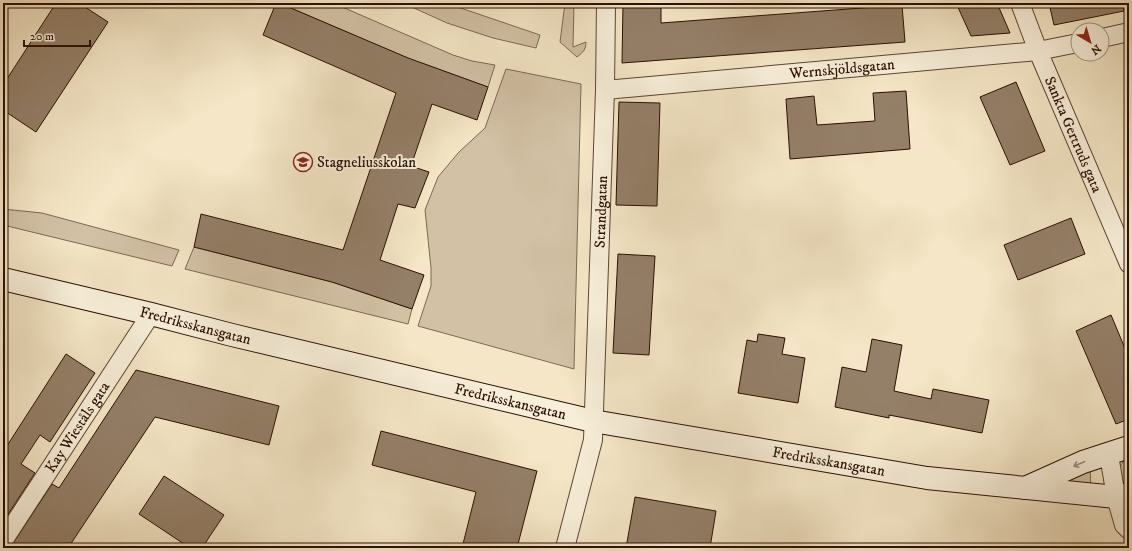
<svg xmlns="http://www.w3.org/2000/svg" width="1132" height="551" viewBox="0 0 1132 551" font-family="'IM FELL DW Pica',serif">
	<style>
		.green { fill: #d2c1a5; stroke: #7e6854 }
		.building { fill: #947f68; stroke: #2b0f02 }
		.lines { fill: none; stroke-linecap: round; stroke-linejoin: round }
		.street-casing { stroke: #5d4533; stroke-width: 20 }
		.secondary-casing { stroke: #2b0f02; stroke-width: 24 }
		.street { stroke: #f8efda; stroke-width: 18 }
		.secondary { stroke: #f8efda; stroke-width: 22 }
		.oneway { stroke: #9c8a79 }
		.labels { text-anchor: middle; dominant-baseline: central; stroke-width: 4; stroke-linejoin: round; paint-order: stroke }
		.street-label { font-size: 15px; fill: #2b0f02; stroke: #f8efda }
		.poi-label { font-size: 15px; fill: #2b0f02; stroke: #f8efda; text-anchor: start }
	</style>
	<rect width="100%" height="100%" fill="#f4e6c6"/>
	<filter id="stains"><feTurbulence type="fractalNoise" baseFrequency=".005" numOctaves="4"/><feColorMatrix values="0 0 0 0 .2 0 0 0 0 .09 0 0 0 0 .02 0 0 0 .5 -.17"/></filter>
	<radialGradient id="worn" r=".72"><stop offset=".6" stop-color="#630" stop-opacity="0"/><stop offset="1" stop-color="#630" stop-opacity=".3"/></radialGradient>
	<!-- green -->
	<path class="green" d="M279 3H333L453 55 472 61 495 65 488 87 408 58Z
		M403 3H446L540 35 536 48 493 38 447 23Z
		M565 3H574L573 47 586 42C586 50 583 52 577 57L560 42Z
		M506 69 581 84 574 369 418 326 431 286V268L425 210 438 177 459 152 485 128Z
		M3 209 42 213 179 250 172 266 3 225Z
		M194 247 332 282 412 309 408 324 185 269Z
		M1129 458V488L1120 490 1119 468 1125 459Z
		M1090 467 1091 489 1041 486Z"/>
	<!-- building -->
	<path class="building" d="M56 3H79L108 22 36 132 3 110V85Z
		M276 3H279L408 58 488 87 477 120 432 104 411 166 429 172 415 208 398 204 380 260 424 275 412 309 332 282 194 247 201 214 343 250 396 93 263 35Z
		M623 3H661V23L902 5 905 42 622 63Z
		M956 3H997L1010 33 971 36Z
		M1049 3H1123L1124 11 1054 25Z
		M1016 82 1045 151 1010 165 980 97Z
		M906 91 910 149 790 159 786 99 814 96 817 125 875 121 873 93Z
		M619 102 660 103 657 206 616 205Z
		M1071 218 1085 254 1018 280 1004 245Z
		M618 254 655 256 649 355 613 353Z
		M1111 315 1129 358V419L1116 424 1076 331Z
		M758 334 785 338 782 354 805 358 798 403 738 393 747 340 757 342Z
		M872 339 902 345 894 391 931 399 933 389 989 400 982 433 889 415V418L835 407 842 367 866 372Z
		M66 354 95 373 50 442 40 435 21 464 35 473 3 522V452Z
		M136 370 279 406 269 445 155 417 68 548H10L52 484 59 488Z
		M381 431 537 471 517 548H462L476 492 372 465Z
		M164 476 224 515 202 548H190L139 514Z
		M635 497 716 511 710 548H696L670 543 669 548H626Z"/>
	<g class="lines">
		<!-- street casing -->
		<g class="street-casing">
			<g id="street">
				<path id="s1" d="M1020 3 1038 51 1129 264"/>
				<path d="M1102 38 1129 32"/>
				<path id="s2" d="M605 90 1038 51 1078 43"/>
				<path d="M1109 455 1116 497 1124 525 1129 530"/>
				<path id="s3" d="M3 541 151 314"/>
				<path id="s4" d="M565 548 593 440 605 90 606 3"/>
			</g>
		</g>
		<!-- secondary casing -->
		<g class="secondary-casing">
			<g id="secondary">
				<path id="s5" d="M3 279 151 314 232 335 593 421 927 478 1116 497 1129 494"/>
				<path d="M1025 488 1083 462 1129 447"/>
			</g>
		</g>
		<!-- street -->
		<use href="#street" class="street"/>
		<!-- secondary -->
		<use href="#secondary" class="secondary"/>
	</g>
	<!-- one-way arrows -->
	<defs><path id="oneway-shaft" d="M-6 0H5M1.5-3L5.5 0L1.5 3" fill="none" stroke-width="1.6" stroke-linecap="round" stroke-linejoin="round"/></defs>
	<use class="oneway" href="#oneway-shaft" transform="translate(1079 464) rotate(157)"/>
	<!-- icons -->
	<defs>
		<g id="school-ring" transform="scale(1)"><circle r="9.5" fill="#f8efda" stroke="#8f2418" stroke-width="1.5"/><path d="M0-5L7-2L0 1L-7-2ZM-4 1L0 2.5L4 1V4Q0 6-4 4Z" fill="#8f2418"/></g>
	</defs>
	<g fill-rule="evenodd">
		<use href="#school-ring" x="303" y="162"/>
	</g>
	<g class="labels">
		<!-- street labels -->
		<g class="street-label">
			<text stroke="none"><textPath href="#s2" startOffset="238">Wernskjöldsgatan</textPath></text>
			<text stroke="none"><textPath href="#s1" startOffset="142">Sankta Gertruds gata</textPath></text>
			<text stroke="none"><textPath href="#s4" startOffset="340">Strandgatan</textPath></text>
			<text stroke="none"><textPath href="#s5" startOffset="198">Fredriksskansgatan</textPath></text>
			<text stroke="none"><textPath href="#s5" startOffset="522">Fredriksskansgatan</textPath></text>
			<text stroke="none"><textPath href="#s3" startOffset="136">Kay Wieståls gata</textPath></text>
			<text stroke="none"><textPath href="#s5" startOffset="846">Fredriksskansgatan</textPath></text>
		</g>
		<!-- poi labels -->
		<g class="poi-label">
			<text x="317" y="162">Stagneliusskolan</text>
		</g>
	</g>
	<!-- margin -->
	<rect width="1132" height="551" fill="none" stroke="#f4e6c6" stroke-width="16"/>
	<rect x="4" y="4" width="1124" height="543" fill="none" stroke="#2b0f02" stroke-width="2"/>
	<rect x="8" y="8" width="1116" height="535" fill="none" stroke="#2b0f02"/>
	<!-- north arrow -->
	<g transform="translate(1090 42) rotate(142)"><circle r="19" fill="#f8efda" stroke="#a69584"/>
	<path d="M0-3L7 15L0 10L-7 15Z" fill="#8f2418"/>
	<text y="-6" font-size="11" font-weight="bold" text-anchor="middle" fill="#2b0f02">N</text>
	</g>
	<!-- scale -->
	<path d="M24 40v6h66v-6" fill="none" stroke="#2b0f02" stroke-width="2"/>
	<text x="30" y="40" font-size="12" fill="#2b0f02" stroke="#f8efda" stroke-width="3" paint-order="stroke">20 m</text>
	<rect width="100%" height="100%" filter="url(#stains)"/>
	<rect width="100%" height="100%" fill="url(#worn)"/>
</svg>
